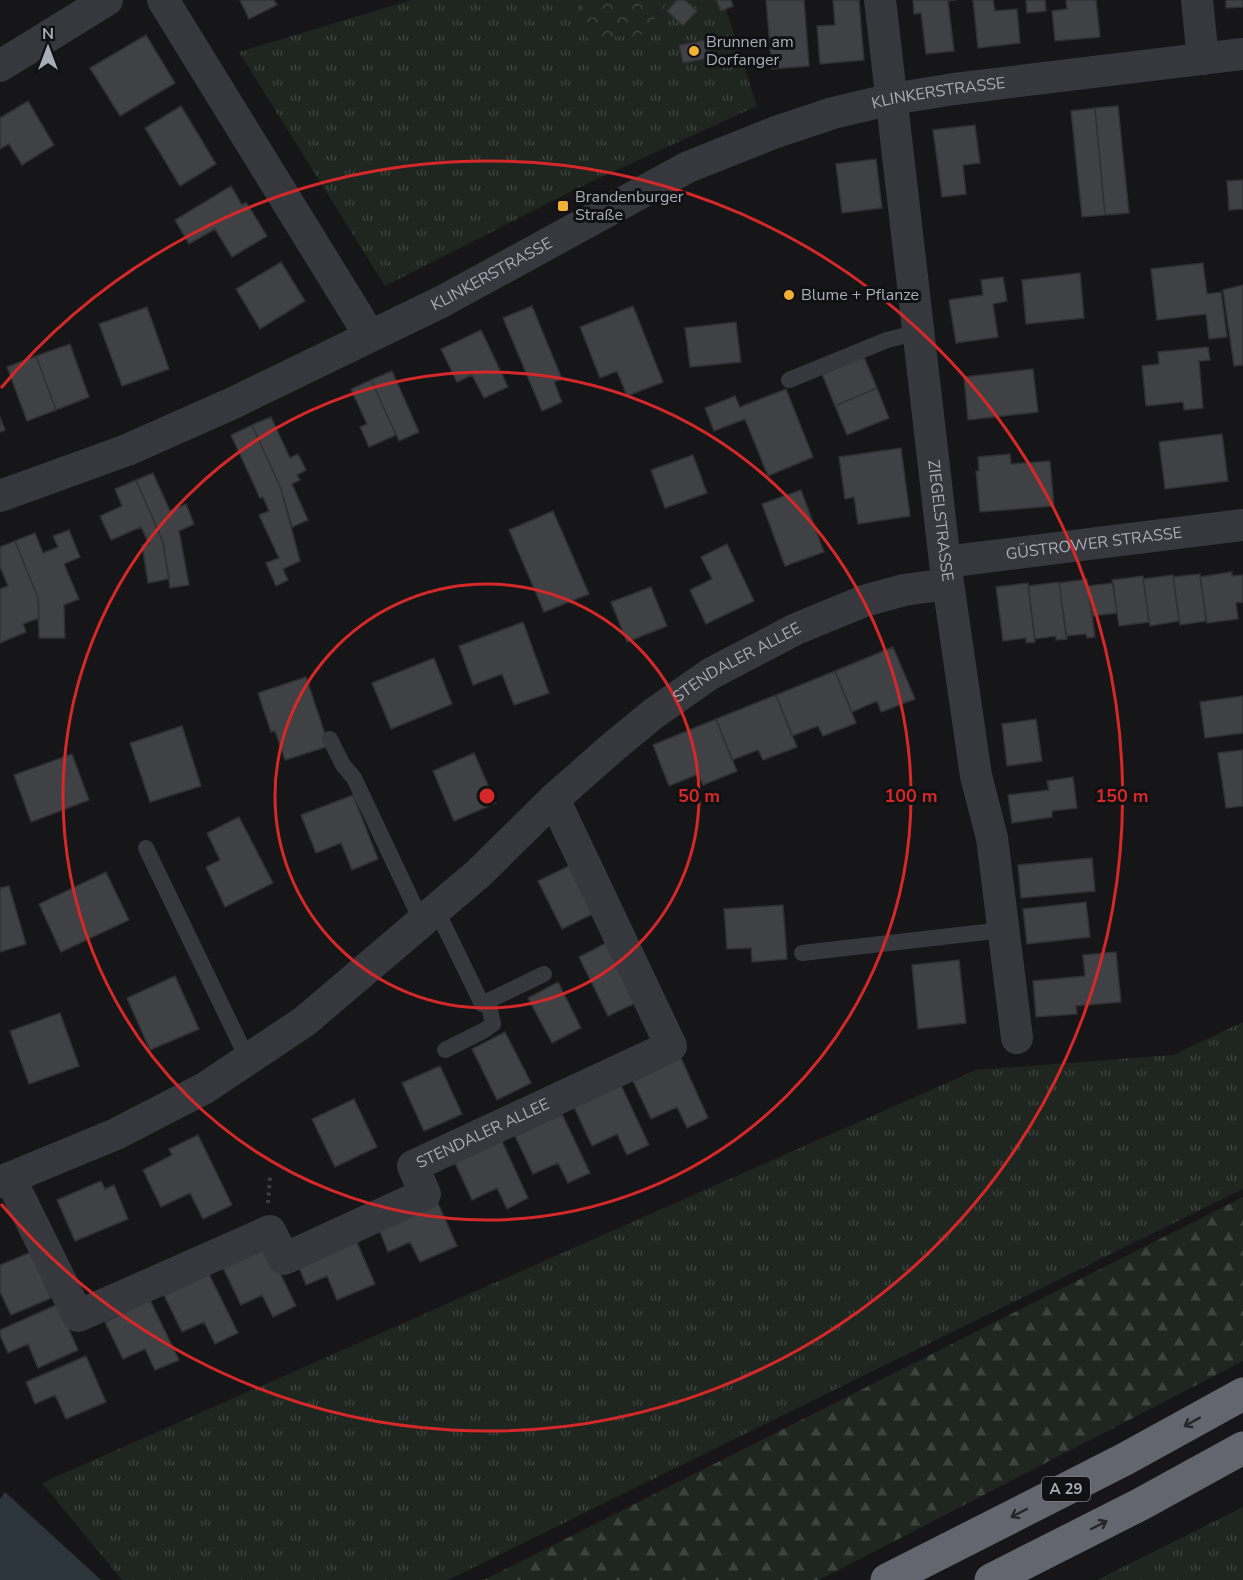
<svg xmlns="http://www.w3.org/2000/svg" width="1243" height="1580" viewBox="0 0 1243 1580" font-family="'Nunito Sans',sans-serif">
	<style>
		.grass { fill: url(#grass-tufts) }
		.forest { fill: url(#forest-firs) }
		.park { fill: url(#park-crowns) }
		.water { fill: #2c353c }
		.building { fill: #404145; stroke: #303034; stroke-width: 1.5 }
		.lines { fill: none; stroke-linecap: round; stroke-linejoin: round }
		.path { stroke: #3d3f44; stroke-width: 4; stroke-dasharray: 3 4.5; stroke-linecap: butt }
		.lane { stroke: #37383d; stroke-width: 16 }
		.street { stroke: #37383d; stroke-width: 32 }
		.highway { stroke: #63666e; stroke-width: 33 }
		.oneway { stroke: #26262a }
		.ring { fill: none; stroke: #d62828; stroke-width: 3 }
		.poi-dot { fill: #f2b134; stroke: #111113; stroke-width: 2 }
		.labels { text-anchor: middle; dominant-baseline: central; stroke-width: 6; stroke-linejoin: round; paint-order: stroke }
		.shield { fill: #111113; stroke: #7b7e86; stroke-width: 1.5 }
		.shield-label { font-size: 15px; font-weight: bold; fill: #a8adb8 }
		.poi-label { font-size: 16px; fill: #a8adb8; stroke: #111113; text-anchor: start }
		.street-label { font-size: 16px; fill: #a8adb8; stroke: #111113 }
		.centre { fill: #d62828; stroke: #111113; stroke-width: 3 }
		.ring-label { font-size: 18px; text-anchor: middle; font-weight: bold; fill: #d62828; stroke: #111113; stroke-width: 6; stroke-linejoin: round; paint-order: stroke }
	</style>
	<defs>
		<pattern id="grass-tufts" width="24" height="20" patternUnits="userSpaceOnUse" patternTransform="scale(1.5)"><rect width="24" height="20" fill="#1e261f"/><path d="M3 7l-1-3M5 7V3M7 7l1-3M15 17l-1-3M17 17v-4M19 17l1-3" fill="none" stroke="#3c433d"/></pattern>
		<pattern id="forest-firs" width="22" height="20" patternUnits="userSpaceOnUse" patternTransform="scale(1.5)"><rect width="22" height="20" fill="#1e261f"/><path d="M5 1l3.5 6h-7zM16 11l3.5 6h-7z" fill="#3c433d"/></pattern>
		<pattern id="park-crowns" width="20" height="18" patternUnits="userSpaceOnUse" patternTransform="scale(1.5)"><rect width="20" height="18" fill="#1e261f"/><path d="M2 6a3 3 0 1 1 6 0M12 15a3 3 0 1 1 6 0" fill="none" stroke="#3c433d"/></pattern>
	</defs>
	<rect width="100%" height="100%" fill="#161618"/>
	<!-- grass -->
	<path class="grass" d="M411 0H723L757 106 584 185 385 286 239 52Z
		M1243 1022V1189L448 1580H122L42 1483 976 1070 1173 1055Z
		M1243 1507V1580H1097Z"/>
	<!-- forest -->
	<path class="forest" d="M1243 1197V1361L819 1580H484Z"/>
	<!-- park -->
	<path class="park" d="M580 0H664L665 6 641 35 585 38Z"/>
	<!-- water -->
	<path class="water" d="M5 1492 101 1580H0V1499Z"/>
	<!-- building -->
	<path class="building" d="M240 0H274L277 5 249 19Z
		M677 0H685L697 11 683 26 667 11Z
		M716 0H731L733 6 721 11Z
		M766 0H804L809 66 772 69Z
		M833 0H859L864 60 820 64 817 26 835 25Z
		M913 0H956L948 1 954 51 926 54 921 13 914 14Z
		M973 0H993L995 11 1017 9 1020 43 978 48Z
		M1026 0H1045L1046 11 1027 13Z
		M1066 0H1096L1100 37 1055 41 1052 11 1067 9Z
		M1226 0H1243V7L1226 8Z
		M146 35 175 83 120 116 90 68Z
		M706 40 710 58 683 63 679 45Z
		M28 101 54 145 22 165 9 144 0 149V118Z
		M181 106 216 164 180 186 145 128Z
		M1118 106 1129 213 1105 215 1095 108Z
		M1095 108 1105 215 1082 217 1071 111Z
		M975 125 980 163 963 165 966 194 942 197 933 130Z
		M876 159 882 208 842 213 836 164Z
		M1243 180V209L1229 210 1227 181Z
		M231 186 242 205 246 202 267 236 232 257 215 229 189 244 175 220Z
		M281 262 305 301 260 329 236 289Z
		M1203 263 1207 294 1221 292 1227 337 1209 339 1206 314 1157 320 1151 269Z
		M1080 273 1084 318 1026 324 1022 280Z
		M1003 277 1007 301 993 304 998 337 956 343 949 300 983 295 981 280Z
		M1243 285V365L1234 366 1223 290Z
		M532 306 562 379 554 382 562 402 542 411 503 318Z
		M633 306 663 382 627 396 617 371 600 378 580 327Z
		M147 307 169 369 122 386 99 324Z
		M736 322 741 362 690 367 685 328Z
		M481 330 508 387 484 398 472 375 457 382 441 349Z
		M70 344 89 397 56 410 36 356Z
		M1208 347 1210 360 1199 361 1203 408 1184 410 1183 402 1146 406 1142 366 1159 364 1158 352Z
		M36 356 56 410 27 421 7 367Z
		M864 357 877 388 835 406 822 374Z
		M1033 369 1038 412 968 420 964 377Z
		M392 371 419 432 399 441 371 380Z
		M371 380 396 435 369 447 360 427 367 424 351 389Z
		M877 388 889 418 847 435 835 406Z
		M786 389 813 457 768 476 745 419 714 431 705 408 735 396 740 407Z
		M0 417 5 430 0 432Z
		M271 417 290 458 298 454 306 470 297 475 300 480 292 484 308 520 292 527 281 489 252 425Z
		M252 425 281 489 300 561 283 569 288 580 276 586 266 563 279 558 259 515 269 511 263 497 260 498 231 435Z
		M1222 434 1228 481 1165 489 1159 442Z
		M901 448 910 516 858 524 854 497 845 499 839 457Z
		M1010 454 1011 464 1050 461 1054 506 980 512 976 471H979L978 457Z
		M693 455 707 493 665 508 651 470Z
		M153 473 170 511 186 504 194 524 179 531 189 585 170 588 163 542 136 480Z
		M136 480 163 542 169 579 148 583 142 545 149 544 141 527 111 540 100 516 122 506 115 489Z
		M801 490 824 552 785 566 762 504Z
		M553 511 589 594 544 612 509 530Z
		M69 530 80 557 64 564 79 599 64 605 65 638H39L38 598 15 541 35 533 43 553 58 547 53 536Z
		M15 541 38 598 39 618 23 624 26 632 0 643V589L8 586 0 567V547Z
		M727 544 754 601 706 624 690 590 712 579 701 557Z
		M1232 572V576L1243 575V602L1236 603 1238 619 1207 623 1200 577Z
		M1200 574 1206 621 1180 625 1173 577Z
		M1173 575 1179 621 1150 626 1143 579Z
		M1143 576 1149 622 1119 626 1112 580Z
		M1087 579 1095 637 1087 638 1086 634 1066 636 1059 583Z
		M1059 582 1067 639 1056 640V636L1035 639 1028 586Z
		M1028 583 1035 642 1026 643V638L1003 641 996 587Z
		M1113 583 1117 613 1092 616 1088 586Z
		M651 587 667 626 627 642 611 602Z
		M523 622 549 693 514 705 502 674 473 685 459 646Z
		M893 647 915 699 881 712 877 701 852 712 835 671Z
		M434 658 452 704 391 729 372 683Z
		M835 671 856 723 823 736 818 726 792 736 776 695Z
		M306 677 329 746 285 760 275 731 271 732 258 693Z
		M776 695 797 747 763 760 758 750 732 760 716 719Z
		M1243 696V733L1205 738 1200 702Z
		M716 719 737 771 703 785 698 774 669 786 653 745Z
		M1036 719 1042 761 1007 766 1002 724Z
		M182 726 201 786 150 802 130 743Z
		M1243 750V806L1226 808 1218 753Z
		M474 753 496 803 454 821 433 771Z
		M72 754 89 800 31 822 14 775Z
		M1073 777 1077 808 1052 811V817L1012 823 1008 795 1049 790 1047 781Z
		M353 795 378 859 352 870 341 843 316 853 301 815Z
		M239 817 273 883 225 907 206 867 220 860 207 833Z
		M1092 858 1095 891 1021 898 1018 865Z
		M577 862 601 910 562 929 538 881Z
		M106 872 129 920 61 952 39 904Z
		M9 886 26 944 0 952V888Z
		M1086 902 1090 937 1027 944 1023 909Z
		M783 905 787 959 752 962 751 948 727 949 724 909Z
		M612 940 642 1000 608 1016 579 957Z
		M1116 952 1121 1002 1076 1006 1077 1014 1036 1017 1033 981 1085 976 1083 955Z
		M959 960 966 1023 918 1029 912 965Z
		M175 976 199 1029 150 1050 127 998Z
		M558 982 581 1028 552 1043 528 998Z
		M60 1013 79 1066 29 1084 10 1031Z
		M505 1032 531 1083 497 1100 472 1049Z
		M681 1058 708 1118 687 1128 677 1107 651 1119 633 1081Z
		M440 1066 462 1114 424 1131 402 1083Z
		M621 1085 649 1145 627 1155 617 1134 592 1146 574 1107Z
		M354 1099 377 1147 335 1167 312 1119Z
		M562 1114 590 1173 568 1183 558 1163 533 1174 515 1136Z
		M198 1135 232 1205 203 1219 190 1193 161 1207 143 1170 172 1155 169 1149Z
		M501 1139 528 1198 507 1209 497 1188 472 1200 454 1161Z
		M101 1181 105 1189 114 1185 128 1219 75 1241 57 1200Z
		M437 1201 457 1246 420 1262 410 1242 388 1252 378 1227Z
		M355 1238 375 1284 337 1300 327 1276 306 1285 297 1262Z
		M267 1246 296 1306 273 1317 262 1295 241 1305 223 1268Z
		M31 1252 51 1298 11 1315 0 1292V1265Z
		M209 1274 238 1333 215 1344 204 1322 182 1332 164 1295Z
		M150 1300 179 1360 155 1370 145 1349 123 1359 105 1322Z
		M58 1304 78 1350 38 1368 28 1344 8 1353 0 1335V1330Z
		M86 1356 106 1402 66 1419 55 1395 35 1404 26 1382Z"/>
	<g class="lines">
		<!-- path -->
		<path class="path" d="M268 1203 270 1176"/>
		<!-- lane -->
		<path class="lane" d="M789 380 887 340 919 332
			M330 739 343 765 354 778 422 922
			M146 848 247 1058
			M436 909 482 1004 544 974
			M802 953 1003 930
			M445 1050 483 1031 493 1024 488 1001"/>
		<!-- street -->
		<g class="street">
			<path d="M163 0 370 336"/>
			<path id="s1" d="M880 0 945 562 976 776 992 838 1017 1038"/>
			<path d="M1197 0 1203 59"/>
			<path d="M0 66 107 0"/>
			<path id="s2" d="M0 496 127 450 233 403 443 301 688 167 776 132 833 113 892 99 954 89 1243 54"/>
			<path id="s3" d="M945 562 1243 525"/>
			<path id="s4" d="M10 1178 78 1316 270 1231 284 1259 425 1194 413 1166 671 1046 554 799"/>
			<path id="s5" d="M0 1182 116 1134 205 1088 305 1021 479 873 554 799 613 747 653 714 710 674 796 629 864 601 904 590 948 584"/>
		</g>
		<!-- highway -->
		<path class="highway" d="M887 1580 1125 1459 1243 1394
			M991 1580 1141 1504 1243 1448"/>
	</g>
	<!-- one-way arrows -->
	<defs><path id="oneway-shaft" d="M-6 0H5M1.5-3L5.5 0L1.5 3" fill="none" stroke-width="1.6" stroke-linecap="round" stroke-linejoin="round" transform="scale(1.5)"/></defs>
	<g class="oneway">
		<use href="#oneway-shaft" transform="translate(1192 1422) rotate(151)"/>
		<use href="#oneway-shaft" transform="translate(1019 1513) rotate(153)"/>
		<use href="#oneway-shaft" transform="translate(1099 1525) rotate(-27)"/>
	</g>
	<!-- distance rings -->
	<g class="ring">
		<circle cx="487" cy="796" r="212"/>
		<circle cx="487" cy="796" r="424"/>
		<path d="M1 388A635 635 0 1 1 1 1204"/>
	</g>
	<!-- markers -->
	<g class="poi-dot">
		<circle cx="694" cy="51" r="6"/>
		<rect x="557" y="200" width="12" height="12" rx="3"/>
		<circle cx="789" cy="295" r="6"/>
	</g>
	<g class="labels">
		<!-- shield labels -->
		<rect class="shield" x="1042" y="1477" width="48" height="24" rx="4.5"/>
		<g class="shield-label">
			<text x="1066" y="1489">A 29</text>
		</g>
		<!-- poi labels -->
		<g class="poi-label">
			<text x="706" y="42">Brunnen am<tspan x="706" dy="18">Dorfanger</tspan></text>
			<text x="575" y="197">Brandenburger<tspan x="575" dy="18">Straße</tspan></text>
			<text x="801" y="295">Blume + Pflanze</text>
		</g>
		<!-- street labels -->
		<g class="street-label">
			<text stroke="none"><textPath href="#s2" startOffset="1026">KLINKERSTRASSE</textPath></text>
			<text stroke="none"><textPath href="#s2" startOffset="540">KLINKERSTRASSE</textPath></text>
			<text stroke="none"><textPath href="#s1" startOffset="524">ZIEGELSTRASSE</textPath></text>
			<text stroke="none"><textPath href="#s3" startOffset="150">GÜSTROWER STRASSE</textPath></text>
			<text stroke="none"><textPath href="#s5" startOffset="909">STENDALER ALLEE</textPath></text>
			<text stroke="none"><textPath href="#s4" startOffset="658">STENDALER ALLEE</textPath></text>
		</g>
	</g>
	<circle cx="487" cy="796" r="9" class="centre"/>
	<g class="ring-label">
		<text x="699" y="802">50 m</text>
		<text x="911" y="802">100 m</text>
		<text x="1122" y="802">150 m</text>
	</g>
	<!-- north arrow -->
	<g transform="translate(48 48)" stroke="#111113" stroke-width="4.5" paint-order="stroke">
	<path d="M0-4.5L10 22L0 15L-10 22Z" fill="#a8adb8"/>
	<text y="-9" font-size="16" font-weight="bold" text-anchor="middle" fill="#a8adb8">N</text>
	</g>
</svg>
